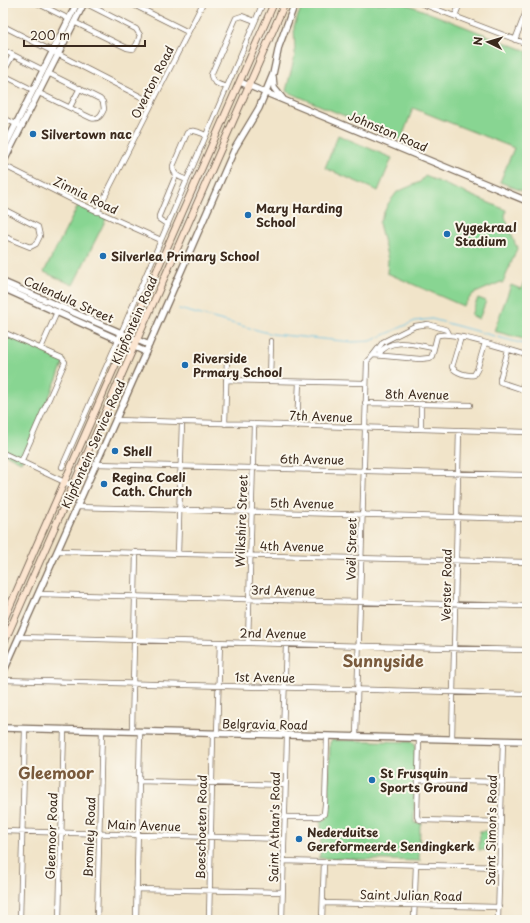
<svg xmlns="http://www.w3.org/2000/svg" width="530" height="923" viewBox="0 0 530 923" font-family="'Playpen Sans',sans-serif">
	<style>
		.green { fill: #88d592; stroke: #628058 }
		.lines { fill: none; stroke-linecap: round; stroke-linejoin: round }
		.stream { stroke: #67c1e4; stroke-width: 1 }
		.minor-casing { stroke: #7b6b5a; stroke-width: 6 }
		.tertiary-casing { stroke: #7b6b5a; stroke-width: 8 }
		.secondary-casing { stroke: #7b6b5a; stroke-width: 8 }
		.minor { stroke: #fff; stroke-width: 4.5 }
		.tertiary { stroke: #fff; stroke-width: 5.5 }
		.secondary { stroke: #fce5d0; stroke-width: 6 }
		.poi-dot { fill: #1f6fb2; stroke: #fbf7ec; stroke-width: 1.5 }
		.labels { text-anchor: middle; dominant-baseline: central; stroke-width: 4; stroke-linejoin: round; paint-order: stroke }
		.street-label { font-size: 12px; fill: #3b2a1e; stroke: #fbf7ec }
		.poi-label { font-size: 12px; font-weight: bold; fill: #3b2a1e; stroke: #fbf7ec; text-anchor: start }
		.district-label { font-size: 16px; font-weight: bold; fill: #795a3c; stroke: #fbf7ec }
	</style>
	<rect width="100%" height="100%" fill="#fbf7ec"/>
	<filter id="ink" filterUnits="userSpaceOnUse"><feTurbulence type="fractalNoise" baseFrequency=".025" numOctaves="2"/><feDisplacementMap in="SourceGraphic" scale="8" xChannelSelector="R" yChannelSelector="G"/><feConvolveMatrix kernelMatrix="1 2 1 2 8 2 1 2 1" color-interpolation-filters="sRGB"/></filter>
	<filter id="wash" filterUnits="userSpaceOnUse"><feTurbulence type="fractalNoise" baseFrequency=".012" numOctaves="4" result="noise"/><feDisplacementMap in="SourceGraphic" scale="16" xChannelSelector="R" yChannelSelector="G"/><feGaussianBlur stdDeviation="0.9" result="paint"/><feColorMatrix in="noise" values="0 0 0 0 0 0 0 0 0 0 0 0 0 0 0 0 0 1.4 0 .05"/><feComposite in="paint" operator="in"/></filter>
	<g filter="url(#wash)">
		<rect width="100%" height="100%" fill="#f1e4c9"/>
		<!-- green -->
		<path class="green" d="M303 3H404L527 51V193L500 182 514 148 413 108 401 140 286 91 295 55 294 26Z
			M338 135 392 158 378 191 325 168Z
			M425 176 506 210 505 217 516 246H518L503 283 501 282 473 294 463 306 387 273 388 260 379 223 388 204 397 192 420 182Z
			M79 204 107 217 73 285 44 272Z
			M527 275V340L494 331 511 285 521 289Z
			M478 298 486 301 479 319 471 315Z
			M3 332 65 360 21 462 3 453Z
			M332 740 412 742 415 745 414 823H422L420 825 419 859 421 861 318 858 320 855 321 824 319 821 325 820 328 816 330 742Z
			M480 831H490L489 850H479Z"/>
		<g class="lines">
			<!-- stream -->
			<path class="stream" d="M179 309 272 334 353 342 371 341 415 321 432 319 527 345"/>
		</g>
	</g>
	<g filter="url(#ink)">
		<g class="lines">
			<!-- minor casing -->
			<g class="minor-casing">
				<path id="minor" d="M37 3 69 19
					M130 3 188 32
					M420 3 527 44
					M455 16 460 3
					M74 22 127 48 133 49 137 44 140 35 136 29 85 3
					M3 26 153 103
					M515 40 527 9
					M3 50 43 70
					M3 73 13 55
					M3 75 33 90
					M227 87C220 85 212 83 211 75L236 18 242 16 255 21
					M39 93 91 118C98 120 101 116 104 109L103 102 100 99 48 73
					M70 107 80 88
					M3 118 18 125
					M3 165 79 203 161 240
					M187 180C179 177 173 175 173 166L187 133C193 128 200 133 206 135
					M3 209 38 227 40 236 36 244 30 247 3 236
					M97 212 203 3
					M168 225 159 219V216L176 175
					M3 332 62 358 65 362 21 462
					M461 337 452 367C456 373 467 376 474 375L477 370 485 343
					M41 348 57 312
					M508 350 500 379V382L527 391
					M373 355 383 342 415 326 428 324 447 330 449 334
					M379 355C388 336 417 345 433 348
					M226 380 365 383
					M270 381 271 341
					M522 389 527 372
					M365 403 470 405
					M115 420 527 432
					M225 424 227 357
					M297 426 299 382
					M421 429V404
					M3 453 73 486
					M96 464 527 475
					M62 467 118 340 263 3
					M77 507 527 519
					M57 551 527 562
					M178 554 182 422
					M38 594 527 606
					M19 637 527 650
					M248 643 254 424
					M3 680 527 694
					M132 731 136 552
					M217 734 220 642
					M283 735 286 644
					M356 737 367 361 373 355 420 359 430 358 432 356 437 336C446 329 513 351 527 355
					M419 739 417 816 418 819 421 820 501 822
					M452 739 459 430
					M418 780 502 782
					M139 781 285 785
					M284 817H319L324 814 325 804 327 737
					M3 831 284 839
					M283 861 500 867
					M136 889 282 892
					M323 903 499 907
					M20 920 25 729
					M59 920 64 729
					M97 920 102 730
					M136 920 140 732
					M209 920 213 734
					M282 920 287 736
					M322 920 324 862
					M414 920 416 864
					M498 920 503 741"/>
			</g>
			<!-- tertiary casing -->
			<g class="tertiary-casing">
				<path id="tertiary" d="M273 77 274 88 283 99
					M240 82 527 201
					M3 150 77 3
					M3 163 84 3
					M3 282 149 345
					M3 288 146 352
					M3 673 144 356 235 148 259 108 273 74 279 46 295 3
					M3 728 527 741"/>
			</g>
			<!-- secondary casing -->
			<g class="secondary-casing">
				<path id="secondary" d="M3 622 274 3
					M3 645 285 3"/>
			</g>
			<!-- minor -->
			<use href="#minor" class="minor"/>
			<!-- tertiary -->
			<use href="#tertiary" class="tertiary"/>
			<!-- secondary -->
			<use href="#secondary" class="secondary"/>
		</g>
	</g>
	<!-- markers -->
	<g class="poi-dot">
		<circle cx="33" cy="134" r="4"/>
		<circle cx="248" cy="215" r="4"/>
		<circle cx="447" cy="234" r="4"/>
		<circle cx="103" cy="256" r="4"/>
		<circle cx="185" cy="365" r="4"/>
		<circle cx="115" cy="451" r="4"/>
		<circle cx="104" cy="484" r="4"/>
		<circle cx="372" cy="780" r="4"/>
		<circle cx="299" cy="839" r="4"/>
	</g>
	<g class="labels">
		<!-- street labels -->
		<g class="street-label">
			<text transform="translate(152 82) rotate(-63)">Overton Road</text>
			<text transform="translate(388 131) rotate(23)">Johnston Road</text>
			<text transform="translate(86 195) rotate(26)">Zinnia Road</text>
			<text transform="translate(69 299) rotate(24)">Calendula Street</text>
			<text transform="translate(134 320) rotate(-66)">Klipfontein Road</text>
			<text transform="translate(417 394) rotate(1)">8th Avenue</text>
			<text transform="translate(321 416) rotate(2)">7th Avenue</text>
			<text transform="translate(93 444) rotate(-66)">Klipfontein Service Road</text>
			<text transform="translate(312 459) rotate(1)">6th Avenue</text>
			<text transform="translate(302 503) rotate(1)">5th Avenue</text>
			<text transform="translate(241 521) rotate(-88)">Wilkshire Street</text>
			<text transform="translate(292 546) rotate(1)">4th Avenue</text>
			<text transform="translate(351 549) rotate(-89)">Voël Street</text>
			<text transform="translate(446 585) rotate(-89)">Verster Road</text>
			<text transform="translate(283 590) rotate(1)">3rd Avenue</text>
			<text transform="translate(273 633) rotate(1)">2nd Avenue</text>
			<text transform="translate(265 677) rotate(1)">1st Avenue</text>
			<text transform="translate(265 724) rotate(1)">Belgravia Road</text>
			<text transform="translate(144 825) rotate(2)">Main Avenue</text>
			<text transform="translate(201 827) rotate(-89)">Boeschoeten Road</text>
			<text transform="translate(274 827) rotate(-89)">Saint Athan's Road</text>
			<text transform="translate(491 830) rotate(-89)">Saint Simon's Road</text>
			<text transform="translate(51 836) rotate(-88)">Gleemoor Road</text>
			<text transform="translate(89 837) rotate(-88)">Bromley Road</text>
			<text transform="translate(411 895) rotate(1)">Saint Julian Road</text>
		</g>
		<!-- poi labels -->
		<g class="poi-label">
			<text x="41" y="134">Silvertown nac</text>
			<text x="256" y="208">Mary Harding<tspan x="256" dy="14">School</tspan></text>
			<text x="455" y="227">Vygekraal<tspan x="455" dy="14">Stadium</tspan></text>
			<text x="111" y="256">Silverlea Primary School</text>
			<text x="193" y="358">Riverside<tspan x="193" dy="14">Prmary School</tspan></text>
			<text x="123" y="451">Shell</text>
			<text x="112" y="477">Regina Coeli<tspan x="112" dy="14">Cath. Church</tspan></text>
			<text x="380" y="773">St Frusquin<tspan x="380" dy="14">Sports Ground</tspan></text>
			<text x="307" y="832">Nederduitse<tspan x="307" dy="14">Gereformeerde Sendingkerk</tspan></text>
		</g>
		<!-- district labels -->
		<g class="district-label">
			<text x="383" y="660">Sunnyside</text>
			<text x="56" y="772">Gleemoor</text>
		</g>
	</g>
	<!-- margin -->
	<rect width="530" height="923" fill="none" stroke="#fbf7ec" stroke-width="16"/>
	<!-- north arrow -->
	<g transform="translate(488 42) rotate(275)" stroke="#fbf7ec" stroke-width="3" paint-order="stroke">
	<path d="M0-3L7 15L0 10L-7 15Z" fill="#3b2a1e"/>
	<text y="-6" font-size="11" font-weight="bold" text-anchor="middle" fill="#3b2a1e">N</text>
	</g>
	<!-- scale -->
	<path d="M24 40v6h121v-6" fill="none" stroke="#3b2a1e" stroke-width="2"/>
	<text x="30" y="40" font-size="12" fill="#3b2a1e" stroke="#fbf7ec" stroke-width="3" paint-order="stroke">200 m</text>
</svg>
